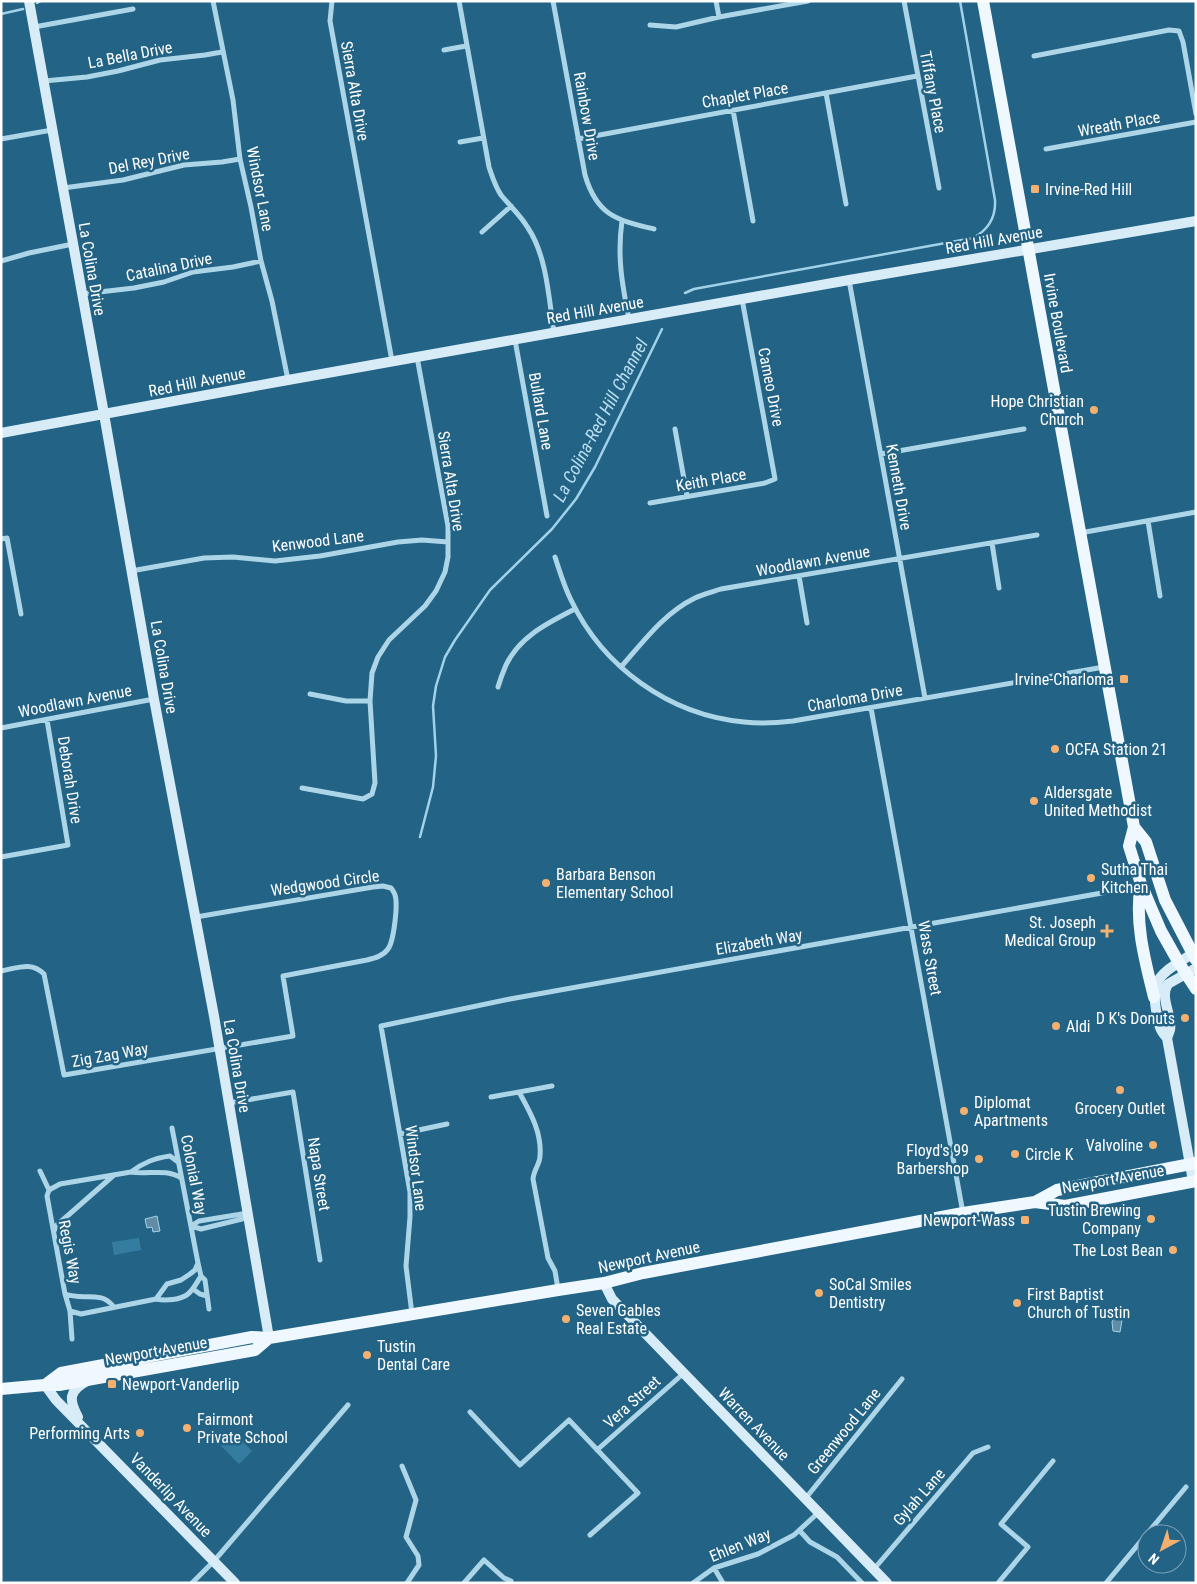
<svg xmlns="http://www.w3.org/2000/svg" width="1197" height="1584" viewBox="0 0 1197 1584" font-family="'Roboto Condensed',sans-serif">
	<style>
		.green { fill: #347da1 }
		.water { fill: #618da4; stroke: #a1d2e9 }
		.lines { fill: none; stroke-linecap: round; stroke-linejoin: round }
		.stream { stroke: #a1d2e9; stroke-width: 2.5 }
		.street { stroke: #add5e8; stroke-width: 5 }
		.secondary { stroke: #d7ecf7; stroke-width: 10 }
		.primary { stroke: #eff8fe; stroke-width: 12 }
		.poi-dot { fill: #f4b06f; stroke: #236385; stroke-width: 2 }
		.labels { text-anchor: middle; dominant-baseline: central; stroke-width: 5; stroke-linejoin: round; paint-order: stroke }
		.street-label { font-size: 16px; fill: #fff; stroke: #236385 }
		.poi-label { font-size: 16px; fill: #fff; stroke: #236385; text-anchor: start }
		.water-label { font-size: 18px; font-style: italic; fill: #b8def0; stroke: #236385 }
	</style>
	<rect width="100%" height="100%" fill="#236385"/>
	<!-- green -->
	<path class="green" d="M139 1238 141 1250 114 1255 112 1242Z
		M234 1433 252 1451 239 1464 221 1446Z"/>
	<!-- water -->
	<path class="water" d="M157 1216 160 1231 153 1232 152 1227 147 1228 145 1219Z
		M1116 1313 1123 1314 1120 1332 1113 1331 1112 1322Z"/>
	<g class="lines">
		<!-- stream -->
		<path class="stream" d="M37 3 41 1
			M1 14 23 9
			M685 293 694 289 973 238C988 230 996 217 995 200L960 1
			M420 837 433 787 436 756 433 706 436 686 445 657 455 640 490 590 552 529 576 499 595 467 662 329"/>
		<!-- street -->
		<path class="street" d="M213 1 233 100 240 159 251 207 261 261 272 301 288 380
			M332 1 330 21 392 361
			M459 1 489 167C492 176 495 186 501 195 510 206 521 216 528 228 547 256 549 300 554 333
			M553 1 585 175C597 216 617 220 654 229
			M716 1 719 17
			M904 1 939 188
			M650 25 676 27 719 17 808 1
			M34 27 133 9
			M444 50 466 46
			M1034 56 1169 30 1179 31 1183 42 1196 114
			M44 81 87 77 118 71 160 60 205 55 222 52
			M826 93 846 204
			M733 110 753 221
			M1 139 52 130
			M578 139 917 76
			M460 142 483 138
			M1046 149 1196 122
			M63 188 123 180 184 165 222 162 240 159
			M622 221C617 256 622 284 629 319
			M482 232 511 206
			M1 261 29 253 73 244
			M849 280 925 698
			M82 294 134 288 164 282 193 272 233 267 261 261
			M515 340 547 516
			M675 429 687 496
			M881 454 1024 429
			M650 503 765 483 775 479 742 299
			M1148 521 1160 596
			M1080 533 1196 512
			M1 539 7 538 21 614
			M992 543 999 588
			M555 557C560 572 564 586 571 600 603 667 669 715 744 722 760 724 777 723 793 721L1104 667
			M131 571 204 558 233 557 275 561 320 556 398 542 422 540 448 542
			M799 576 807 623
			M621 667C643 642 664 613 695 598 703 594 712 592 721 589L1037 535
			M498 687C500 680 503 672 506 665 520 636 548 623 575 609
			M310 694 346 701H370
			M871 708 963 1213
			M1 728 154 699
			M302 788 363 799 372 794 375 783 370 701 372 673 378 657 389 640 425 606 436 591 445 572 448 557V526L417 357
			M1 857 68 845 47 720
			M1 971C18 968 31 961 44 974L64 1075 293 1036 283 976 367 960C375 958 383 956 388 949 394 941 398 904 395 895 395 894 392 889 391 888L383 886 373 887 196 917
			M519 1092C530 1112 542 1132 540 1156 540 1164 534 1169 533 1179L548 1258 555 1271 558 1289
			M491 1097 552 1086
			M229 1103 293 1092 320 1260
			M172 1128 198 1263 201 1276 205 1280 209 1309
			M400 1134 447 1124
			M40 1171 49 1190 47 1196 65 1294 70 1311 72 1339
			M131 1172C144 1162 155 1158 170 1156L178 1162
			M49 1190 60 1184 131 1172C148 1175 166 1168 181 1178
			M191 1226 201 1229 242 1219 247 1215
			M191 1226 199 1221 242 1214 247 1215
			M54 1231 57 1225 114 1175
			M193 1289 200 1294 207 1296
			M65 1294C83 1301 100 1290 113 1306
			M156 1299 167 1284 181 1280 190 1274 195 1270 198 1263
			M70 1311 81 1314 156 1299C165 1301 181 1300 188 1294 194 1289 197 1282 201 1276
			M412 1314 406 1266 410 1217V1192L381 1026 510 999 1113 891 1140 884
			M470 1412 520 1465 569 1420 638 1493 590 1535
			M597 1450 684 1373
			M402 1466 416 1500 406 1537 418 1556 419 1565 407 1583
			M805 1499 902 1379
			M800 1531 810 1542 837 1557 862 1583
			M714 1568 723 1583
			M874 1569 973 1453 988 1447
			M192 1583 214 1561 348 1405
			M464 1583 484 1560 504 1578 511 1581
			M693 1583 714 1568 758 1554 794 1535 819 1512
			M998 1583 1028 1547 1001 1524 1053 1461
			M1106 1583 1186 1487"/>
		<!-- secondary -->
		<path class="secondary" d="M29 1 104 414 154 699 214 1016 269 1338
			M1 433 288 380 849 280 1196 221
			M1167 1038C1159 1030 1158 1022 1156 1010 1150 975 1166 971 1192 954
			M1193 1181 1167 1038C1168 1036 1169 1033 1170 1030 1173 1016 1159 998 1168 984L1196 968
			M604 1283 612 1299 887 1583
			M45 1385 56 1400 235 1583
			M78 1417C69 1400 68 1391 87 1381"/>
		<!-- primary -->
		<path class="primary" d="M983 1 1134 827 1129 846 1141 884 1161 931 1179 963 1196 989
			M1134 827 1146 842 1165 900 1196 960
			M1141 884C1134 921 1145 961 1154 997
			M1035 1202 1057 1190 1196 1163
			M45 1385 61 1373 252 1337 269 1338 558 1290 604 1283 643 1273 963 1213 1035 1202 1065 1206 1196 1181
			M1 1389 45 1385H59L255 1350 269 1338"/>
	</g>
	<!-- markers -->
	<g class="poi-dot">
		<rect x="1030" y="184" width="10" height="10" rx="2.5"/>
		<circle cx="1094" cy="410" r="5"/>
		<rect x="1119" y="674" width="10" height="10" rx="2.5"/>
		<circle cx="1055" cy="749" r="5"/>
		<circle cx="1034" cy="801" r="5"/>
		<circle cx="1091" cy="878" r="5"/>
		<circle cx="546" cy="883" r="5"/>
		<path d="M1104.5 923.5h5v5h5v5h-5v5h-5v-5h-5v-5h5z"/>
		<circle cx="1185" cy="1018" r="5"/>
		<circle cx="1056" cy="1026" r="5"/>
		<circle cx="1120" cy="1090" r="5"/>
		<circle cx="964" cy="1111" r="5"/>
		<circle cx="1153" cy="1145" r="5"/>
		<circle cx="1015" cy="1154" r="5"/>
		<circle cx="979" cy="1159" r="5"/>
		<circle cx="1151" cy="1219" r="5"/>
		<rect x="1020" y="1215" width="10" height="10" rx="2.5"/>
		<circle cx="1173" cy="1250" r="5"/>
		<circle cx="819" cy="1293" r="5"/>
		<circle cx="1017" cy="1303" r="5"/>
		<circle cx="566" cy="1319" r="5"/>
		<circle cx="367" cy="1355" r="5"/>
		<rect x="107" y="1379" width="10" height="10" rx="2.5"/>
		<circle cx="187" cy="1428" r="5"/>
		<circle cx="140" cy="1433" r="5"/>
	</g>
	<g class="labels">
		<!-- street labels -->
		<g class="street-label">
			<text transform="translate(130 55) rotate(-11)">La Bella Drive</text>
			<text transform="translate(355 91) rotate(80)">Sierra Alta Drive</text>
			<text transform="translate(933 92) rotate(79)">Tiffany Place</text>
			<text transform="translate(745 95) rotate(-10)">Chaplet Place</text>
			<text transform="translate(587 116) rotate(80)">Rainbow Drive</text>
			<text transform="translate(1119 124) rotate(-10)">Wreath Place</text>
			<text transform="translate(149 161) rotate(-11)">Del Rey Drive</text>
			<text transform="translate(260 189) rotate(79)">Windsor Lane</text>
			<text transform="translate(994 240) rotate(-10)">Red Hill Avenue</text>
			<text transform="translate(169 267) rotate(-12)">Catalina Drive</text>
			<text transform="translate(92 269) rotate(80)">La Colina Drive</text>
			<text transform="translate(595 310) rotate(-10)">Red Hill Avenue</text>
			<text transform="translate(1058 323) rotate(80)">Irvine Boulevard</text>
			<text transform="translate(197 382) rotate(-11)">Red Hill Avenue</text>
			<text transform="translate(771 387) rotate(79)">Cameo Drive</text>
			<text transform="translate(541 411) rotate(80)">Bullard Lane</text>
			<text transform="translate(711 480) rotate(-10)">Keith Place</text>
			<text transform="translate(451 481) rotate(81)">Sierra Alta Drive</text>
			<text transform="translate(899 487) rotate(80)">Kenneth Drive</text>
			<text transform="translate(318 541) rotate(-7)">Kenwood Lane</text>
			<text transform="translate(813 561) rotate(-10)">Woodlawn Avenue</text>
			<text transform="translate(164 667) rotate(80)">La Colina Drive</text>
			<text transform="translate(855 698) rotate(-10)">Charloma Drive</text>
			<text transform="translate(75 701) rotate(-11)">Woodlawn Avenue</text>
			<text transform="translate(70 780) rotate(81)">Deborah Drive</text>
			<text transform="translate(325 883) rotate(-8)">Wedgwood Circle</text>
			<text transform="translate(759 942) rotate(-10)">Elizabeth Way</text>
			<text transform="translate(930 958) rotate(80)">Wass Street</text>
			<text transform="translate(110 1055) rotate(-10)">Zig Zag Way</text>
			<text transform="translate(237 1066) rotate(80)">La Colina Drive</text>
			<text transform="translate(416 1168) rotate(83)">Windsor Lane</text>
			<text transform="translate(319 1174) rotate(81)">Napa Street</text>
			<text transform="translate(194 1175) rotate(79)">Colonial Way</text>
			<text transform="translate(1113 1179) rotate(-10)">Newport Avenue</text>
			<text transform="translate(70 1252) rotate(79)">Regis Way</text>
			<text transform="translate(649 1257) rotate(-12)">Newport Avenue</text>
			<text transform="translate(156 1351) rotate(-10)">Newport Avenue</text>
			<text transform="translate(632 1402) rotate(-42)">Vera Street</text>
			<text transform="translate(754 1424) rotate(46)">Warren Avenue</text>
			<text transform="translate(844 1431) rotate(-51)">Greenwood Lane</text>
			<text transform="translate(171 1495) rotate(46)">Vanderlip Avenue</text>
			<text transform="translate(919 1497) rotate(-49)">Gylah Lane</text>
			<text transform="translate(740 1545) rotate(-22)">Ehlen Way</text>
		</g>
		<!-- poi labels -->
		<g class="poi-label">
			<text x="1045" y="189">Irvine-Red Hill</text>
			<text x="1084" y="401" text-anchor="end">Hope Christian<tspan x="1084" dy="18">Church</tspan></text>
			<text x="1114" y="679" text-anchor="end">Irvine-Charloma</text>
			<text x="1065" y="749">OCFA Station 21</text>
			<text x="1044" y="792">Aldersgate<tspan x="1044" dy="18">United Methodist</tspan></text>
			<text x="1101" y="869">Sutha Thai<tspan x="1101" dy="18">Kitchen</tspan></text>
			<text x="556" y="874">Barbara Benson<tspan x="556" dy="18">Elementary School</tspan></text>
			<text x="1096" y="922" text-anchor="end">St. Joseph<tspan x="1096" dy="18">Medical Group</tspan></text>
			<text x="1175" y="1018" text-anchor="end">D K's Donuts</text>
			<text x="1066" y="1026">Aldi</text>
			<text x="974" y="1102">Diplomat<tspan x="974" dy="18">Apartments</tspan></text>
			<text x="1120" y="1108" text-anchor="middle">Grocery Outlet</text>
			<text x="1143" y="1145" text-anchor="end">Valvoline</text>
			<text x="969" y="1150" text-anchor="end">Floyd's 99<tspan x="969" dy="18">Barbershop</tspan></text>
			<text x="1025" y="1154">Circle K</text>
			<text x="1141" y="1210" text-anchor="end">Tustin Brewing<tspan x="1141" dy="18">Company</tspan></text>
			<text x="1015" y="1220" text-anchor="end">Newport-Wass</text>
			<text x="1163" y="1250" text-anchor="end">The Lost Bean</text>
			<text x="829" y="1284">SoCal Smiles<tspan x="829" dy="18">Dentistry</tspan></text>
			<text x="1027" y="1294">First Baptist<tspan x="1027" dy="18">Church of Tustin</tspan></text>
			<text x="576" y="1310">Seven Gables<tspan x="576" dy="18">Real Estate</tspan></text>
			<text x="377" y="1346">Tustin<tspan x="377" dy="18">Dental Care</tspan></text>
			<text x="122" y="1384">Newport-Vanderlip</text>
			<text x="197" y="1419">Fairmont<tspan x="197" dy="18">Private School</tspan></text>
			<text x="130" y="1433" text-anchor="end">Performing Arts</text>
		</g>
		<!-- water labels -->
		<g class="water-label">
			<text transform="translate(600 420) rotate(-62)">La Colina-Red Hill Channel</text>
		</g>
	</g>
	<!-- border -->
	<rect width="1197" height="1584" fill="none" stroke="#ffffff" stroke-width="5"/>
	<!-- north arrow -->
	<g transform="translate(1162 1549) rotate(220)"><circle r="24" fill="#236385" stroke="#7ba1b6"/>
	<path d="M0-4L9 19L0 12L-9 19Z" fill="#f4b06f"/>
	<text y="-8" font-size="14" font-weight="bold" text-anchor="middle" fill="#ffffff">N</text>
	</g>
</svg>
